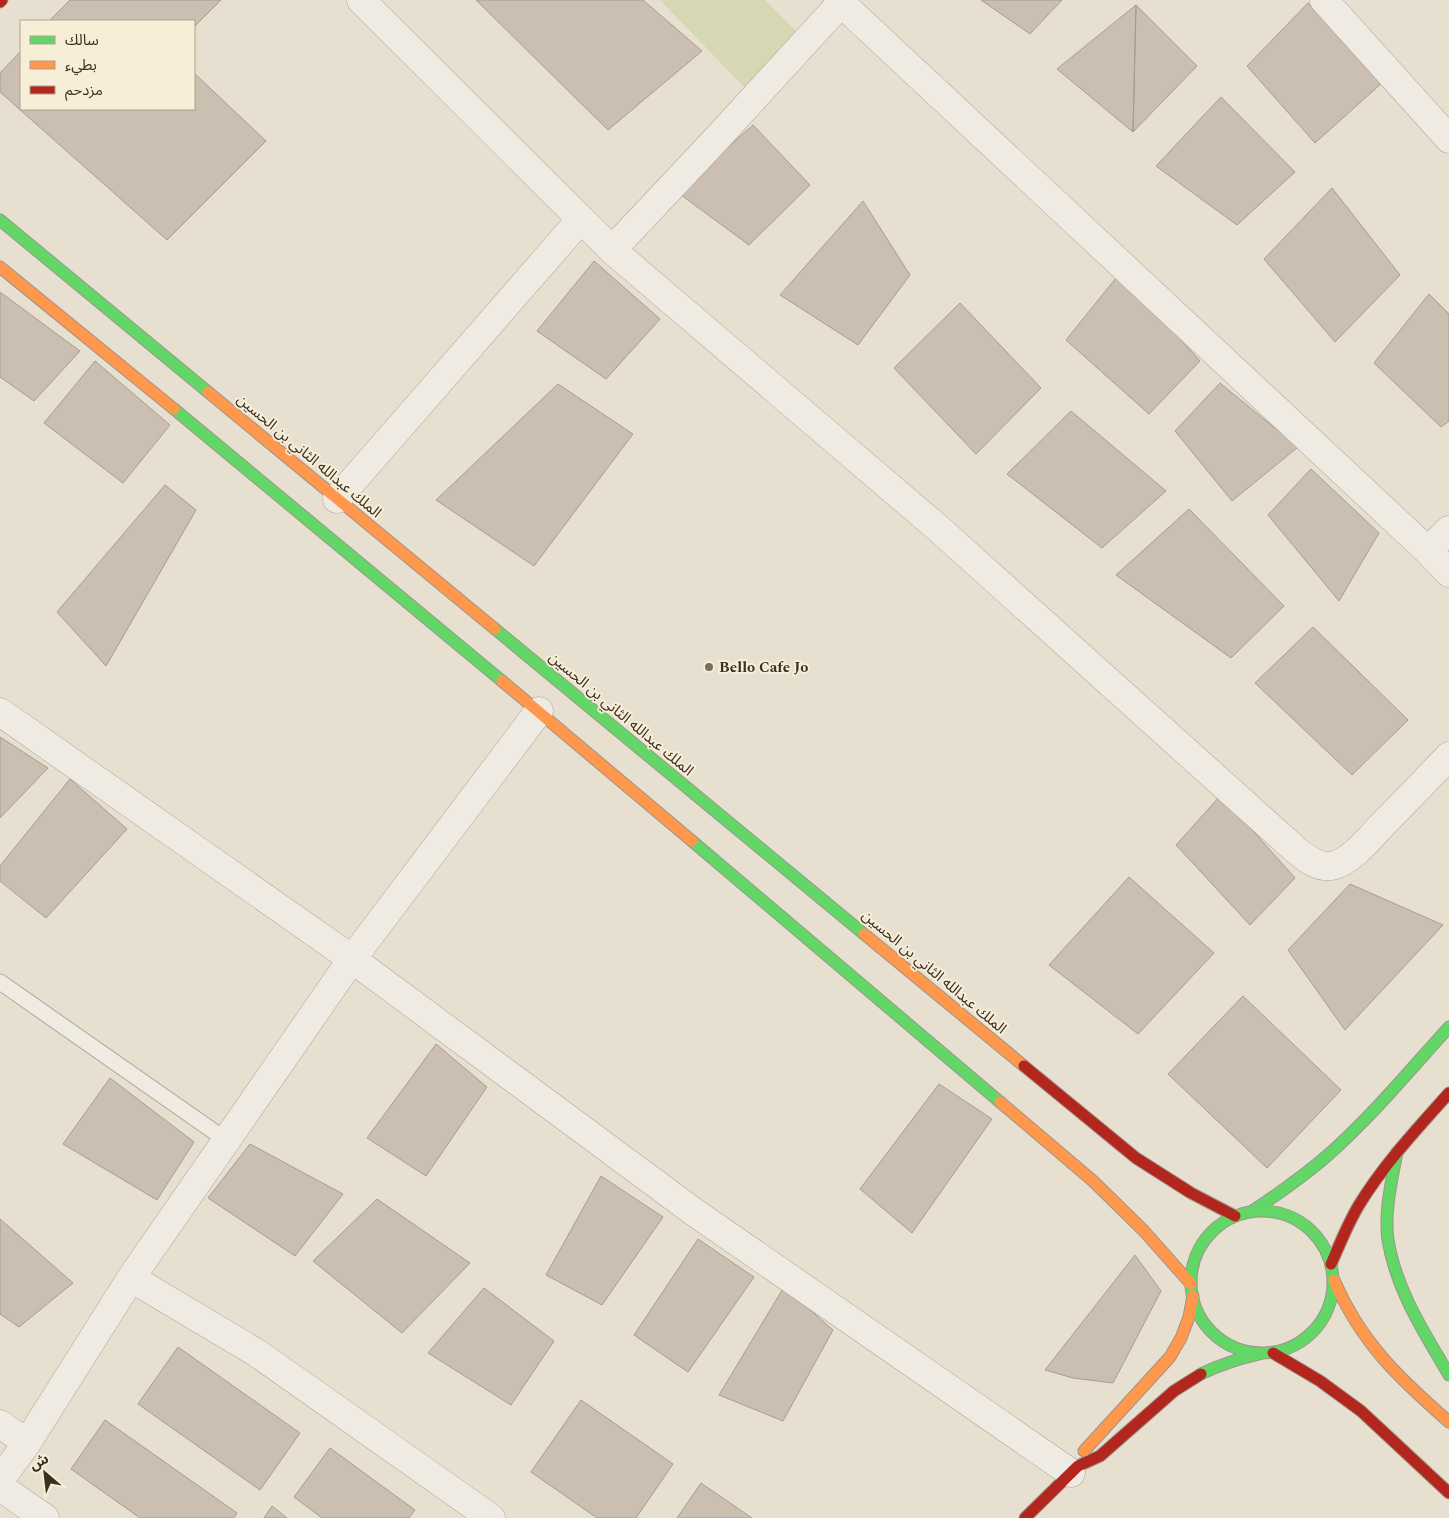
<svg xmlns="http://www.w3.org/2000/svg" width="1449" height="1518" viewBox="0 0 1449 1518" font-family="Spectral,'Noto Sans Arabic',serif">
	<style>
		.green { fill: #d6d7b3 }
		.building { fill: #cbbfb2; stroke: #a89c90 }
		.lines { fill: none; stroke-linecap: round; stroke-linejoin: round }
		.lane-casing { stroke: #ada599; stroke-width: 17 }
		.street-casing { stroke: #ada599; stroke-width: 29 }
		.fast-casing { stroke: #9c958a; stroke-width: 13 }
		.slow-casing { stroke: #9c958a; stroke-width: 13 }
		.jam-casing { stroke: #9c958a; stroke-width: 13 }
		.lane { stroke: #efebe3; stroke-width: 15 }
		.street { stroke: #efebe3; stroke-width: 28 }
		.fast { stroke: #63d668; stroke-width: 11 }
		.slow { stroke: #ff974d; stroke-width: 11 }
		.jam { stroke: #b3261e; stroke-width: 11 }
		.poi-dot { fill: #786c5e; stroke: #f7eed8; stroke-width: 2 }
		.labels { text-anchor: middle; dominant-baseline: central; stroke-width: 4; stroke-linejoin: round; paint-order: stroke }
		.street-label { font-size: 15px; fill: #3d2e20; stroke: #f7eed8 }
		.poi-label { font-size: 15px; font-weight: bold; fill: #3d2e20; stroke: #f7eed8; text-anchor: start }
	</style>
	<rect width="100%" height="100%" fill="#e7e0d1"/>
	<!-- green -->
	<path class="green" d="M660 0H765L796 31 745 88Z"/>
	<!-- building -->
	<path class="building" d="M70 0H221L194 27V21H49Z
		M476 0H643L702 51 608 130Z
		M981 0H1062L1030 34Z
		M1308 3 1383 82 1315 143 1247 66Z
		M1136 5 1133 132 1057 69Z
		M1136 5 1197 66 1133 132Z
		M21 51V109H194V73L266 141 167 240 0 92V73Z
		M1221 97 1295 172 1237 225 1156 166Z
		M753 125 810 185 749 245 677 192Z
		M1332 188 1400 275 1335 342 1264 259Z
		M863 201 910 275 858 345 780 295Z
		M594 261 660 319 606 379 537 331Z
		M1120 273 1200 361 1149 414 1066 340Z
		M0 292 80 351 34 401 0 377Z
		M1429 294 1449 314V421L1441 427 1374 363Z
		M960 303 1041 388 976 454 894 368Z
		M95 361 170 425 123 483 44 423Z
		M1220 383 1298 447 1232 501 1175 431Z
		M558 384 633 434 534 566 436 500Z
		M1071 411 1166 491 1102 548 1007 474Z
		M1311 469 1379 533 1339 601 1268 515Z
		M165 485 196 510 106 666 57 612Z
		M1189 509 1284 606 1231 658 1116 575Z
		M1313 627 1408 720 1352 775 1255 683Z
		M0 737 48 768 0 818Z
		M70 779 127 829 46 918 0 881V866Z
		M1221 795 1295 878 1250 925 1176 845Z
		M1129 877 1214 953 1138 1034 1049 965Z
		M1350 884 1443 925 1345 1030 1288 950Z
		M1243 996 1341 1090 1267 1168 1168 1074Z
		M436 1044 487 1087 426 1176 367 1138Z
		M110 1078 194 1142 157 1200 63 1144Z
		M939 1084 992 1119 912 1233 860 1189Z
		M250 1144 343 1194 295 1256 208 1198Z
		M601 1176 663 1217 602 1305 546 1275Z
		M377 1199 470 1263 402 1333 313 1261Z
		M0 1219 73 1283 19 1327 0 1314Z
		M698 1239 754 1277 688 1372 634 1335Z
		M1135 1255 1161 1291 1113 1383 1073 1378 1045 1370Z
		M784 1287 833 1330 783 1421 719 1395Z
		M484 1288 554 1341 511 1405 428 1353Z
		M178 1347 300 1433 260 1490 138 1404Z
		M581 1400 673 1464 636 1518H597L531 1472Z
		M105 1420 237 1513 234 1518H140L71 1469Z
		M330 1448 415 1510 409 1518H322L294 1497Z
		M701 1483 752 1518H677Z
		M272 1506 287 1518H264Z"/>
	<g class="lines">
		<!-- lane casing -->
		<g class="lane-casing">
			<path id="lane" d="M0 982 226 1140"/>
		</g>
		<!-- street casing -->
		<g class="street-casing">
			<path id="street" d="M361 0 612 250 939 529 1297 851C1307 859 1321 870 1335 865 1354 859 1373 834 1387 820 1408 799 1428 778 1449 756
				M838 0 1428 551 1449 573
				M1324 0 1449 139
				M612 250 721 134 841 3
				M337 499 581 219
				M1428 551 1449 530
				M0 712 352 959 694 1212 1071 1473
				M131 1278 257 1353 491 1518
				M0 1424 27 1443
				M0 1480 27 1443 131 1278 352 959 539 711
				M0 1487 45 1518"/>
		</g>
		<!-- fast casing -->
		<g class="fast-casing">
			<path id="fast" d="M0 220 208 392
				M174 409 502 681
				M495 629 864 934
				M692 841 1000 1102
				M1397 1152C1392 1179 1384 1212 1388 1240 1396 1290 1424 1332 1449 1375
				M1191 1282a71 71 0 1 1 142 0a71 71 0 1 1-142 0Z
				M1251 1212C1278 1194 1304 1176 1328 1155 1372 1116 1410 1070 1449 1027
				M1201 1374C1221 1364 1241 1358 1263 1353"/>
		</g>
		<!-- slow casing -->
		<g class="slow-casing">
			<path id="slow" d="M0 267 174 409
				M208 392 495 629
				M502 681 692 841
				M864 934 1024 1066
				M1000 1102 1093 1181 1144 1231 1191 1284
				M1334 1280C1361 1343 1399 1378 1449 1422
				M1084 1451 1170 1357 1181 1338 1189 1317 1193 1296"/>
		</g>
		<!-- jam casing -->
		<g class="jam-casing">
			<path id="jam" d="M0 2 2 0
				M1024 1066 1136 1158 1191 1193 1235 1216
				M1331 1264C1340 1244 1348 1223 1359 1205 1384 1164 1417 1129 1449 1093
				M1273 1353 1320 1381 1361 1411 1449 1493
				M1025 1518 1078 1466 1100 1456 1174 1391 1201 1374"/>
		</g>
		<!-- lane -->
		<use href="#lane" class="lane"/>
		<!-- street -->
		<use href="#street" class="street"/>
		<!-- fast -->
		<use href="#fast" class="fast"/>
		<!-- slow -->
		<use href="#slow" class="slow"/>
		<!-- jam -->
		<use href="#jam" class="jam"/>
	</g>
	<!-- markers -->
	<circle class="poi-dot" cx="709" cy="667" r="5"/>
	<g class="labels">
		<!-- street labels -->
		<g class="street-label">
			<text transform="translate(309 456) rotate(40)">الملك عبدالله الثاني بن الحسين</text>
			<text transform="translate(621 714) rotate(40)">الملك عبدالله الثاني بن الحسين</text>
			<text transform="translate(934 972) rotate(40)">الملك عبدالله الثاني بن الحسين</text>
		</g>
		<!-- poi labels -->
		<g class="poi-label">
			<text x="719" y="667">Bello Cafe Jo</text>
		</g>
	</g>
	<!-- legend -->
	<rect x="20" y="20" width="175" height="90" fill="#f7eed8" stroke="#ada18e"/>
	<rect x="30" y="36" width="25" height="8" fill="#63d668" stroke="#ada18e"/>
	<text x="65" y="45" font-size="15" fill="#3d2e20">سالك</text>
	<rect x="30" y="61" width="25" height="8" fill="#ff974d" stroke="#ada18e"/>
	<text x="65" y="70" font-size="15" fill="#3d2e20">بطيء</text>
	<rect x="30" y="86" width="25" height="8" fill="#b3261e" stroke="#ada18e"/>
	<text x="65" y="95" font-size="15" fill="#3d2e20">مزدحم</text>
	<!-- north arrow -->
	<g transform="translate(45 1473) rotate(332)" stroke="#f7eed8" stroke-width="4" paint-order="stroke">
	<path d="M0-4L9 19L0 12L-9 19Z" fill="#3d2e20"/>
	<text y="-8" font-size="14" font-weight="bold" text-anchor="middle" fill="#3d2e20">ش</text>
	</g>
</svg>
